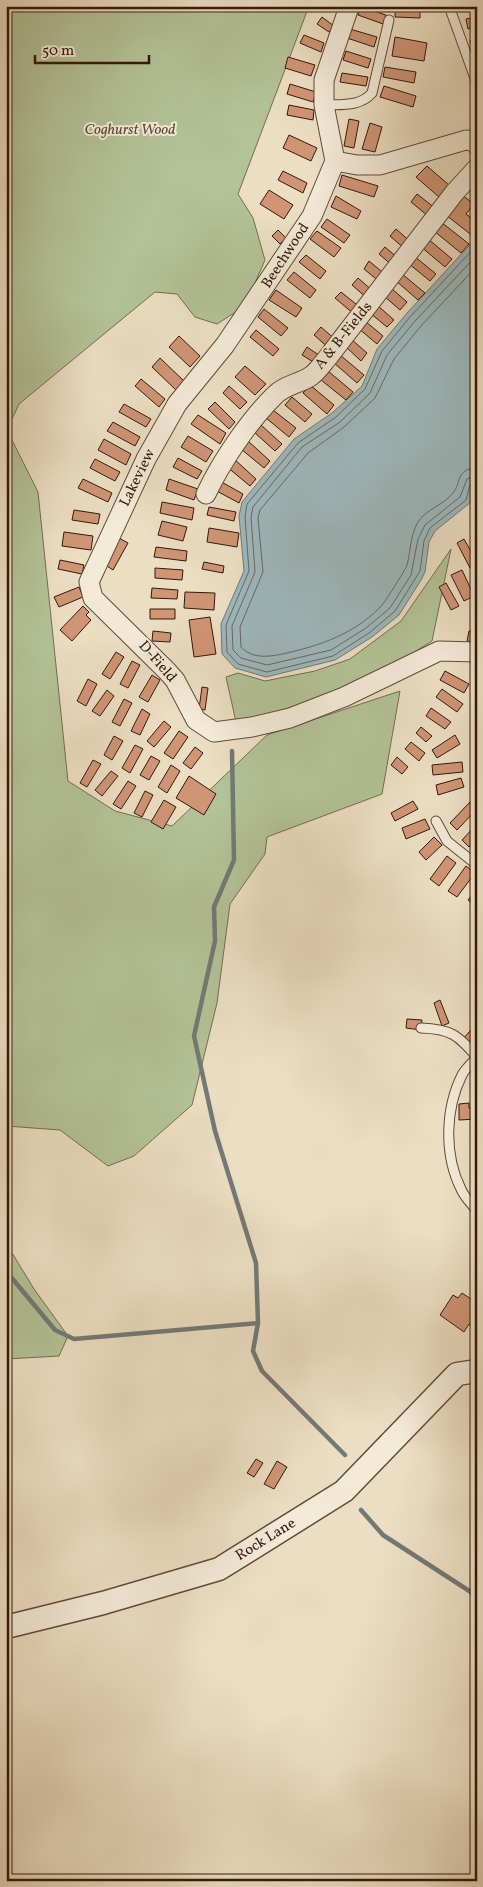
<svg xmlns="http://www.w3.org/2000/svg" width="483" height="1887" viewBox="0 0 483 1887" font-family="Vollkorn,serif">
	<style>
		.green { fill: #b3c297; stroke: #746d50 }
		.water { fill: #9db9be; stroke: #737976 }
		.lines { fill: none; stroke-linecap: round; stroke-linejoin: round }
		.shore { stroke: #686864; stroke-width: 1 }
		.stream { stroke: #737976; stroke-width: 4.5 }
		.building { fill: #cf9575; stroke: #34180a }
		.service-casing { stroke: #624a38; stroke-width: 11 }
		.minor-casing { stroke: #624a38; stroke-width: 21 }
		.tertiary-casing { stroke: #624a38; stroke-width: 25 }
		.service { stroke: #f3ead8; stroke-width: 9 }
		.minor { stroke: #f3ead8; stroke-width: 19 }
		.tertiary { stroke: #f3ead8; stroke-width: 22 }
		.labels { text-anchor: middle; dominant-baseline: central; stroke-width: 4; stroke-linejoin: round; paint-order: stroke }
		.park-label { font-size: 15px; font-style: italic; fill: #5a4b34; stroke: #f3ead8 }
		.street-label { font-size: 15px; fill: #34180a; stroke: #f3ead8 }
	</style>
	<rect width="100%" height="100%" fill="#ecdec3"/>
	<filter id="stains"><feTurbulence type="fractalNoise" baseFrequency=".004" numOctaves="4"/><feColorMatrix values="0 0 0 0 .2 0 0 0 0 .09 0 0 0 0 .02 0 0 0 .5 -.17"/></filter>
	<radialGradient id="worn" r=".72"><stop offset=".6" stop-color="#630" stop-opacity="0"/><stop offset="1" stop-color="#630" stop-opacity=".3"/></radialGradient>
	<!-- green -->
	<path class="green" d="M6 6H309L238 194 253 218 265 260 245 306 217 324 195 317 177 294 155 292 19 404 7 430 38 492 68 781 115 811 172 826 267 735 400 691 382 794 267 837 265 854 230 904 217 1003 192 1105 134 1156 108 1166 60 1130 6 1126Z
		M451 549 432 641 328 706 236 722 226 677 238 673 265 681 315 671 350 659 401 621Z
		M6 1243 34 1289 68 1336 59 1356 6 1359Z"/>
	<!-- water -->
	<path class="water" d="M477 237V458L476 481 471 502 435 531 429 542 425 572 421 580 399 615 372 637 335 660 266 677 235 668 222 654 221 624 244 571 239 516 242 502 294 439 332 413 362 386 377 349 407 313Z"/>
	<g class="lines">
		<!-- shore -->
		<path class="shore" d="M477 245 410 317 382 351 365 389 336 417 298 443 247 504 245 517 249 571 226 625 227 652 238 664 267 672 333 656 369 633 395 611 420 571 424 541 430 528 466 500 470 485 477 482
			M477 255 415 321 387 355 370 393 340 422 302 447 253 507 251 517 255 572 232 626 233 650 241 658 267 665 331 650 366 628 390 608 411 575 418 539 425 525 460 497 467 479 477 476
			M477 266 421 326 394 359 375 398 344 427 308 453 260 510 258 518 263 572 240 627 241 647C254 661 274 656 291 652 325 644 359 631 383 604 386 600 406 569 407 565 411 550 410 536 418 522 426 509 444 505 453 493 462 482 455 469 477 468"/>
		<!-- stream -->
		<path class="stream" d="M232 751 234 860 214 907 215 941 194 1036 215 1131 256 1263 258 1323 253 1351 262 1371 345 1455
			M6 1271 55 1330 74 1339 258 1323
			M361 1510 383 1535 477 1596"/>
	</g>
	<!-- building -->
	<path class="building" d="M329 6H342L336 12Z
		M458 6H473L460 11Z
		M361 7 386 15 383 24 358 15Z
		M395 7 420 8V18L395 17Z
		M322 17 334 26 329 32 317 24Z
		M477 17V26L468 29 466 19Z
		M350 29 377 37 374 47 347 38Z
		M304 35 324 43 321 52 300 43Z
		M395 37 427 43 424 61 392 56Z
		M477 39V50L474 51 470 41Z
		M346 51 371 59 368 68 343 60Z
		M288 57 315 65 311 76 285 68Z
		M385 67 416 72 414 83 383 77Z
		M342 73 368 77 366 86 340 82Z
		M290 84 316 92 313 102 287 94Z
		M384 86 416 96 413 107 380 97Z
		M289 105 314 110 313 120 287 115Z
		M349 119 359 121 354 148 344 146Z
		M370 123 382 127 375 152 362 149Z
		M289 135 317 148 311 161 283 148Z
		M427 166 449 185 439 197 416 177Z
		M283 171 307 183 303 193 278 180Z
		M342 175 378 186 374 197 339 186Z
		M269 190 293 205 284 219 260 204Z
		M417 194 435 208 428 216 411 202Z
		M462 195 474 204 466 214 477 222V233L474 237 446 215Z
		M336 196 361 211 357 219 331 207Z
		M327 219 350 235 344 243 321 227Z
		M441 222 469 244 461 253 434 231Z
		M396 229 412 243 406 250 390 236Z
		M278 230 286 238 280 244 272 236Z
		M317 231 341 248 334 257 310 239Z
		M427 238 452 259 445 267 420 246Z
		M385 247 399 259 393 266 379 254Z
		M306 255 326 271 320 279 299 262Z
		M414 256 436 274 430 281 408 263Z
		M369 261 387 276 381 283 364 269Z
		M294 272 316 290 310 298 287 280Z
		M401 273 425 293 418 300 395 280Z
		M358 278 374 292 368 299 352 285Z
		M391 288 407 302 400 310 384 296Z
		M276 290 302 308 296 317 269 300Z
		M341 292 361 308 355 315 335 298Z
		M377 305 394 320 387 327 370 313Z
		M264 309 288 328 281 336 258 317Z
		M365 321 383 336 377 344 358 328Z
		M321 327 337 341 330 349 314 335Z
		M256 330 279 349 273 356 250 337Z
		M179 336 200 356 190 367 169 347Z
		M351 339 367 353 361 361 345 346Z
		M307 347 323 358 318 365 302 355Z
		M340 355 364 375 357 383 333 362Z
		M160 358 184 381 176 390 152 367Z
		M245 366 266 384 255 395 235 377Z
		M328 371 353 392 346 400 321 380Z
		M141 379 165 399 159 407 135 386Z
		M310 385 334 405 327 414 303 393Z
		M229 386 247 402 240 409 223 393Z
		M292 397 312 414 305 422 285 405Z
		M215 402 235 422 229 429 208 409Z
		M124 404 151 419 146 427 119 412Z
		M273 410 296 428 289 437 266 418Z
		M198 415 226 433 220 444 191 424Z
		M113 422 140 437 135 446 107 431Z
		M261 425 282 444 275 451 254 432Z
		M188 436 213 451 206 462 181 447Z
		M104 439 131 454 126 465 98 450Z
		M248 441 270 461 264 468 241 449Z
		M178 458 202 471 197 479 173 467Z
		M233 458 256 479 250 486 226 466Z
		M95 459 120 472 115 481 90 468Z
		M83 479 112 493 108 502 78 488Z
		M169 479 198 489 194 500 166 490Z
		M218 480 243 494 239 503 213 489Z
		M162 502 194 508 192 520 160 513Z
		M209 507 236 512 234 521 207 515Z
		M74 510 100 514 98 524 72 520Z
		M162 521 187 527 183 541 158 535Z
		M209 528 239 533 237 547 207 542Z
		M64 532 93 536 91 550 62 546Z
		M119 538 128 543 113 570 104 564Z
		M464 539 477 562V565L470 568 457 543Z
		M156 547 187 551 186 561 154 557Z
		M60 560 84 565 82 574 58 569Z
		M204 562 224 566 223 573 202 569Z
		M155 568 183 570 182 580 155 578Z
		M462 570 474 596 464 601 451 575Z
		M446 583 459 606 451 610 439 587Z
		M79 587 83 597 59 607 54 597Z
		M152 588 178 590 177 599 151 598Z
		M185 592 215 593 214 610 184 608Z
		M83 606 89 612 86 615 91 620 72 641 60 630Z
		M150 609H175V619H150Z
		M473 609 477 610V621L471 620Z
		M210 617 216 654 194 657 189 620Z
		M153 631 171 633 170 642 152 641Z
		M469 631 477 632V643L467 641Z
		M116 652 124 657 110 679 102 674Z
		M132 661 140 665 128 688 120 684Z
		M445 671 469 684 464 693 440 680Z
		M152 675 160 680 148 702 139 697Z
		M88 679 97 684 86 706 77 701Z
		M202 687 208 688 205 710 199 709Z
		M442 689 463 704 457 712 436 697Z
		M107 690 114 696 100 716 92 711Z
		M124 699 132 703 120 726 112 722Z
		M431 708 451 722 445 729 426 716Z
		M142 709 150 714 140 735 131 731Z
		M164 721 171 727 154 747 147 741Z
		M421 727 432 736 426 742 416 733Z
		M179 731 188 737 173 759 164 753Z
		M455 735 460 744 437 758 432 750Z
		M114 736 123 741 112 760 104 755Z
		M473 739 477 740V749H473Z
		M411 742 425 753 419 761 405 749Z
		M135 745 143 749 130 773 122 768Z
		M195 747 203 753 191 769 183 763Z
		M151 756 160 761 149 780 140 775Z
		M397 757 408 767 402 774 391 765Z
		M93 760 101 764 87 787 80 783Z
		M462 762 463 772 433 775 432 765Z
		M171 765 180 771 167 793 158 787Z
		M111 771 118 776 102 796 95 790Z
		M189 776 216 794 204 815 176 798Z
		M461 778 464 787 438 795 436 785Z
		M128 781 136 786 121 809 113 804Z
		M145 791 153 795 142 817 134 813Z
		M164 800 176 807 163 829 151 822Z
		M413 801 418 809 395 821 391 813Z
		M470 802 477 809 457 830 450 823Z
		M425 819 430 829 406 839 402 828Z
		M477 824V838L469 847 462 840Z
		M434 837 442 845 426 860 419 852Z
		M447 856 456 863 439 886 430 879Z
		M466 866 475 873 457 897 448 891Z
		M477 889V902L475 905 468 900Z
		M440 1000 449 1023 442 1026 434 1003Z
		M407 1019 422 1020 421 1030 406 1028Z
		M477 1023V1053L462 1040Z
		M469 1103V1108H477V1119L459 1120V1104Z
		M462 1293 477 1303V1329L469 1324 464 1332 440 1315 453 1295 458 1298Z
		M256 1459 263 1463 254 1477 247 1473Z
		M277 1461 287 1467 274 1489 264 1484Z"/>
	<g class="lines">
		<!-- service casing -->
		<g class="service-casing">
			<path id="service" d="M449 6 477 84
				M324 105C341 104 360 107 372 93L389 20
				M436 821 447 841 477 865
				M421 1028C451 1029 458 1035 477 1057
				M477 1057C472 1063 465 1069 462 1075 445 1109 444 1155 461 1189 464 1197 472 1204 477 1211"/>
		</g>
		<!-- minor casing -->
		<g class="minor-casing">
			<path id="minor" d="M349 7 324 80V105L335 161 357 165H380L466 140 473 141 477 145
				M335 161 312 216 225 345 177 404 146 459 89 582 93 598 167 671 175 680 196 720 214 732 252 727 290 718 344 697 439 651 477 652
				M206 494C221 462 248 422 274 396 284 385 299 384 311 376 318 371 323 363 329 356L455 192 477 168"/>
		</g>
		<!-- tertiary casing -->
		<g class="tertiary-casing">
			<path id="tertiary" d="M6 1627 103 1603 219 1569 344 1491 457 1374 477 1371"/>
		</g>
		<!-- service -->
		<use href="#service" class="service"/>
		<!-- minor -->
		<use href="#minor" class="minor"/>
		<!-- tertiary -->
		<use href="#tertiary" class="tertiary"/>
	</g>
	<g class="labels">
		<!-- park labels -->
		<g class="park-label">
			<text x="130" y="130">Coghurst Wood</text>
		</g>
		<!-- street labels -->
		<g class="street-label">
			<text transform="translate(286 256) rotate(-57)">Beechwood</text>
			<text transform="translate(344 336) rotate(-51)">A &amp; B-Fields</text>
			<text transform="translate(138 478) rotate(-64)">Lakeview</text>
			<text transform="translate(157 662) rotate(49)">D-Field</text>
			<text transform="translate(266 1540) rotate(-32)">Rock Lane</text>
		</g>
	</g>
	<!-- margin -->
	<rect width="483" height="1887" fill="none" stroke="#ecdec3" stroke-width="25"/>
	<rect x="8" y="8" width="468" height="1872" fill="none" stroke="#34180a" stroke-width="2.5"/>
	<rect x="12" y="12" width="458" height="1862" fill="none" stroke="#34180a"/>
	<!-- scale -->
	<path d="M35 55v8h114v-8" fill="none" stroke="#34180a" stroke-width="2.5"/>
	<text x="42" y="55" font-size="15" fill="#34180a" stroke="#f3ead8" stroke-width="4" paint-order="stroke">50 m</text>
	<rect width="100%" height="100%" filter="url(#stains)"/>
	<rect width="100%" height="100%" fill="url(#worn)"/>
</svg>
